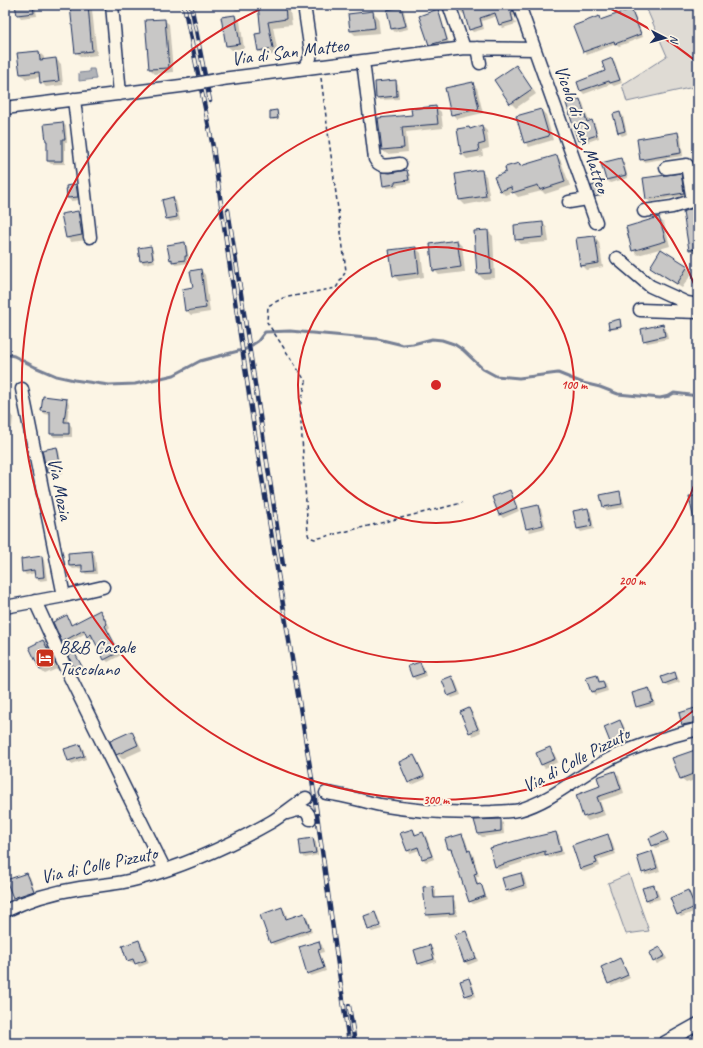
<svg xmlns="http://www.w3.org/2000/svg" width="703" height="1048" viewBox="0 0 703 1048" font-family="Caveat,sans-serif">
	<style>
		.green { fill: #dfdbd4; stroke: #7d8599 }
		.water { fill: #b2b4b8; stroke: #767f94 }
		.shadow { fill: #0003 }
		.lines { fill: none; stroke-linecap: round; stroke-linejoin: round }
		.stream { stroke: #767f94; stroke-width: 3 }
		.building { fill: #c8c7c6; stroke: #1b2f5e }
		.minor-tunnel { stroke: #cfcdca; stroke-width: 12; stroke-dasharray: 12 6; stroke-linecap: butt }
		.minor-casing { stroke: #1b2f5e; stroke-width: 15 }
		.path { stroke: #1b2f5e; stroke-width: 1.5; stroke-dasharray: 4 3; stroke-linecap: butt }
		.minor { stroke: #fcf5e5; stroke-width: 12 }
		.rail-casing { stroke: #1b2f5e; stroke-width: 4.5 }
		.rail { stroke: #fcf5e5; stroke-width: 3; stroke-dasharray: 9; stroke-linecap: butt }
		.minor-bridge-casing { stroke: #1b2f5e; stroke-width: 15; stroke-linecap: butt }
		.minor-bridge { stroke: #fcf5e5; stroke-width: 12 }
		.ring { fill: none; stroke: #d62828; stroke-width: 2 }
		.labels { text-anchor: middle; dominant-baseline: central; stroke-width: 4; stroke-linejoin: round; paint-order: stroke }
		.street-label { font-size: 19px; fill: #1b2f5e; stroke: #fcf5e5 }
		.poi-label { font-size: 19px; fill: #1b2f5e; stroke: #fcf5e5; text-anchor: start }
		.centre { fill: #d62828; stroke: #fcf5e5; stroke-width: 2 }
		.ring-label { font-size: 12px; text-anchor: middle; font-weight: bold; fill: #d62828; stroke: #fcf5e5; stroke-width: 4; stroke-linejoin: round; paint-order: stroke }
	</style>
	<rect width="100%" height="100%" fill="#fcf5e5"/>
	<filter id="ink" filterUnits="userSpaceOnUse"><feTurbulence type="fractalNoise" baseFrequency=".025" numOctaves="2"/><feDisplacementMap in="SourceGraphic" scale="8" xChannelSelector="R" yChannelSelector="G"/><feConvolveMatrix kernelMatrix="1 2 1 2 8 2 1 2 1" color-interpolation-filters="sRGB"/></filter>
	<g filter="url(#ink)">
		<!-- green -->
		<path class="green" d="M645 5H698V86L627 102 622 85 667 56Z
			M629 874 649 931 626 934 608 883Z"/>
		<!-- water -->
		<path class="water" d="M89 69H94L96 79 79 81V73L89 72Z"/>
		<!-- shadow -->
		<path class="shadow" d="M16 5H35L37 16 21 18 18 14Z
			M87 5 92 10 97 55 81 57 76 52Z
			M131 5H156L134 8Z
			M230 5H289L292 25 273 27 278 54 264 56 258 50 262 33 259 8 236 10Z
			M458 5H515L514 8 516 15 513 16 516 24 503 28 500 25 497 16 482 21 484 29 473 32 470 29 466 13 463 14 460 11Z
			M548 5H567L553 10Z
			M401 8 404 11 408 29 395 32 392 29 388 11Z
			M631 10 634 13 643 37 619 46 616 44 587 55 584 52 574 27 598 17 602 21Z
			M437 11 440 14 449 43 433 48 430 44Z
			M5 12 8 32 5 33Z
			M373 12 378 17 380 33 355 35 351 31Z
			M235 16 240 21 244 48 232 50 227 46Z
			M164 20 169 24 173 72 155 74 150 69Z
			M39 52 44 57V60L56 59 61 64 63 85 46 87 41 82 40 77 26 79 21 74Z
			M612 59 615 62 622 83 614 86 611 84 584 94 581 91 578 82 607 71Z
			M516 66 520 71 536 94 516 108 511 103Z
			M395 81 398 84 399 99 380 100 377 97Z
			M472 83 477 88 483 113 457 119 452 114Z
			M580 100 583 103 589 122 592 121 595 124 599 138 582 144 579 141 568 104Z
			M436 107 441 112 443 128 406 132 408 152 387 154 382 150 379 119 413 116Z
			M541 110 546 115 553 140 529 147 525 142Z
			M271 111H277L278 112 279 119 273 120 271 118Z
			M620 113 623 116 627 134 622 136 619 133Z
			M63 123 66 126 67 142H65V164H51L48 161Z
			M482 126 487 131 489 148 482 150 483 156 467 159 462 154 469 128 471 130Z
			M677 133 681 136 683 156 644 162 641 159Z
			M557 156 561 161 570 186 545 194 542 191 518 197 513 192 505 195 501 191 508 173 518 164 522 167Z
			M621 160 624 163 628 178 610 183 607 180Z
			M407 171 410 175 411 183 397 185 398 187 387 188 383 185 390 174Z
			M481 171 486 176 490 200 465 205 460 200Z
			M680 175 684 178 687 195 650 202 647 199Z
			M76 185 79 189 80 200 71 201 68 198 67 187Z
			M598 185 600 186 602 196 597 197 596 196Z
			M173 198 176 201 180 220 170 222 167 219Z
			M698 209V254H695L690 249Z
			M78 212 83 217 87 240 71 242 66 237Z
			M659 219 664 223 670 246 638 255 633 250Z
			M543 223 547 228 549 242 521 244 516 239Z
			M488 231 493 236 495 278 483 279 478 274Z
			M595 237 599 242 603 267 586 270 581 265Z
			M457 241 462 246 465 272 439 275 434 270Z
			M184 243 187 246 189 259H187L188 263 176 265 171 259Z
			M150 247 153 250 155 262 144 264 141 261Z
			M416 248 421 253 424 277 399 281 394 276Z
			M662 251 688 267 693 272 682 288 656 272 652 267Z
			M201 270 205 275 210 312 191 315 186 310Z
			M620 320 621 322 622 328 611 330 610 328Z
			M662 325 666 329 668 339 647 343 644 340Z
			M66 400 69 403 67 423H69L72 427V437H54L51 433V415L45 414 42 411Z
			M5 414H10L13 417 12 428 5 427Z
			M56 448 59 451 63 473 51 476 48 472Z
			M509 491 512 494 519 511 503 518 500 515 494 498Z
			M619 493 622 496 625 507 607 510 604 507 602 496Z
			M538 506 541 509 546 528 530 532 527 529 522 510Z
			M588 509 591 512 594 529 581 532 578 529Z
			M92 552 95 555 97 574H86L83 571V568L73 569 70 566Z
			M41 557 44 560 47 580 39 581 36 577 35 573 26 575 23 571Z
			M100 611 103 614 110 627 108 629 121 655 108 662 105 659 94 637 91 639 86 633 66 644 63 641 66 616 69 619 72 625Z
			M43 642 48 646 59 668 45 674 40 670Z
			M73 653 76 656 85 671 80 674 77 671Z
			M420 663 423 666 426 676 416 680 413 677 410 667Z
			M674 673 677 676 680 682 668 686 665 683Z
			M596 676 599 679 601 683 603 682 606 685 608 691 595 695 592 692 588 679Z
			M452 677 455 680 461 695 452 698 449 695Z
			M649 689 652 692 655 705 640 709 637 706Z
			M469 709 472 712 481 732 473 736 470 732Z
			M694 710 698 714V725L686 728 683 725 680 714Z
			M620 721 623 724 631 744 616 750 613 747Z
			M131 732 136 737 142 750 122 759 117 754Z
			M80 745 83 748 86 759 72 764 69 761 65 750Z
			M550 748 553 751 558 762 545 768 542 765 537 754Z
			M698 750V779L686 783 681 779Z
			M414 756 417 759 426 779 412 785 409 782Z
			M614 772 619 776 624 793 600 801 605 815 588 821 584 817 577 795 601 787Z
			M500 820 503 823 504 834 482 837 479 834Z
			M412 830 416 833 417 836 423 833 426 836 434 859 426 862 423 859 420 850 410 853 407 850Z
			M664 832 667 836 670 843 656 848 653 845Z
			M556 833 559 836 563 854 549 858 546 855 499 870 496 867 530 839Z
			M462 835 465 838 469 851 473 854 479 876 476 877 479 886H480L484 890 487 899 473 904 470 901 452 852 449 849Z
			M608 836 611 839 616 854 598 860 600 866 584 872 581 869 573 845Z
			M313 839 316 842 318 855 305 858 302 854Z
			M652 853 655 856 660 871 646 875 643 872Z
			M27 874 30 877 36 894 16 901 13 898Z
			M521 874 524 877 527 888 509 893 506 890Z
			M653 886 657 889 660 899 649 902 646 899Z
			M432 887 436 890V899L452 898 455 901 457 916 430 918 427 915 424 888Z
			M688 891 691 894 696 905 678 913Z
			M697 907 698 910 681 917 679 915Z
			M282 908 285 911 288 919 304 914 307 917 312 932 274 945 271 942Z
			M375 913 378 917 381 925 369 928Z
			M381 927 382 929 372 932 370 930Z
			M466 932 469 935 478 961 468 965 465 962Z
			M139 941 142 944 149 963 139 967 136 962 131 963 128 960Z
			M319 942 322 945 324 952 320 953 326 971 311 976 308 973Z
			M429 946 433 949 436 962 422 966 419 963Z
			M660 948 663 951 667 959 657 964 654 961Z
			M620 960 623 963 630 978 612 986 609 983Z
			M469 979 472 983 476 996 469 998 466 995Z"/>
		<g class="lines">
			<!-- stream -->
			<path class="stream" d="M5 354 14 356 35 367 56 376 74 380 109 385 135 384 174 375 200 361 246 349 258 341 265 332 290 331 378 339 403 345 413 344 432 339 442 340 454 344 463 350 483 369 496 376 519 378 558 373 583 383 600 387 618 394 660 398 669 396 674 393 698 396"/>
		</g>
		<!-- building -->
		<path class="building" d="M15 5H33L34 13 17 15Z
			M80 5H88L92 51 75 53 70 6Z
			M258 5H285L286 19 268 22 273 48 258 51 255 34 261 33Z
			M462 5H512L513 12 511 13 513 21 499 25 495 13 480 18 482 26 469 30Z
			M401 7 406 26 391 29 387 10Z
			M438 9 447 40 429 45 419 16Z
			M631 9 641 34 615 44 614 41 583 52 573 26 599 16 600 20Z
			M373 11 375 28 350 31 348 14Z
			M235 15 240 44 226 46 221 17Z
			M165 19 169 68 149 69 145 20Z
			M39 51 40 60 56 58 59 81 40 83 39 72 20 74 17 53Z
			M612 58 620 80 610 83 609 81 580 91 577 82 605 71 602 62Z
			M516 65 532 89 510 104 494 80Z
			M396 80 397 96 376 98 375 82Z
			M473 82 479 109 451 115 445 88Z
			M580 99 587 122 592 120 597 135 578 141 566 103Z
			M436 106 438 124 402 127 404 148 382 150 378 118 412 115 411 109Z
			M541 109 549 136 524 143 516 116Z
			M277 110 278 118 270 119V111Z
			M620 112 625 131 618 133 613 114Z
			M63 122 65 139H62V161H47V141H46L44 124Z
			M482 125 485 143 478 145 479 151 461 154 457 129 469 127 470 129Z
			M678 132 681 153 640 160 637 139Z
			M557 155 565 182 540 190 538 185 512 193 511 187 500 191 494 177 506 172 505 167 519 163 520 166Z
			M621 158 626 175 606 180 601 163Z
			M407 170 409 180 395 182V184L383 186 381 172 390 173Z
			M478 170H482L486 196 459 200 455 174Z
			M681 173 684 193 646 199 643 178Z
			M76 184 78 197 67 198 66 186Z
			M599 184 601 195 595 197 591 186Z
			M173 197 177 217 166 219 162 200Z
			M693 208H698V249L689 250 683 212Z
			M78 211 82 235 66 238 61 214Z
			M659 217 666 241 632 251 626 227Z
			M543 222 544 237 515 240 514 225Z
			M488 230 491 273 477 274 474 231Z
			M595 236 599 263 580 266 576 238Z
			M457 240 461 267 433 271 430 244Z
			M185 242 187 256H185V260L172 262V259L170 260 167 245Z
			M151 246 153 259 140 261 138 248Z
			M416 247 419 273 393 276 389 250Z
			M661 249 688 266 677 284 650 267Z
			M201 269 206 308 185 311 182 289 193 287 190 271Z
			M620 319 621 327 609 329 608 322Z
			M663 324 665 336 643 341 641 329Z
			M43 396 67 399 64 422H69V434H50V412L41 411Z
			M57 447 61 470 47 473 42 450Z
			M510 490 517 508 499 515 492 497Z
			M620 491 622 504 603 507 600 495Z
			M698 495V524L695 525 689 497Z
			M538 505 543 525 526 529 521 509Z
			M588 508 592 526 577 529 573 511Z
			M92 551 94 571 82 572V565L69 566 68 553Z
			M42 556 44 577 35 578 34 570 22 572 21 559Z
			M100 610 107 624 105 626 119 652 104 660 91 634 87 637 84 630 62 642 53 622 67 615 71 625Z
			M43 640 55 663 40 670 29 647Z
			M74 652 83 668 76 672 68 655Z
			M420 662 424 673 412 677 408 666Z
			M675 672 677 679 664 684 661 677Z
			M597 675 599 682 603 681 605 688 591 692 586 678Z
			M452 676 458 692 448 696 442 680Z
			M649 688 653 702 636 707 632 693Z
			M469 708 478 729 469 733 460 712Z
			M695 708 698 722 682 725 679 713Z
			M620 720 628 740 612 747 604 727Z
			M132 731 138 745 116 755 110 741Z
			M80 744 84 756 68 761 64 749Z
			M550 747 555 759 541 765 536 753Z
			M698 749V772L680 779 672 758Z
			M414 755 424 776 408 783 399 762Z
			M615 771 621 789 597 797 602 811 583 817 576 795 600 786 597 777Z
			M501 819V831L478 834 474 820Z
			M413 829 415 835 423 832 432 856 422 859 418 847 407 851 400 833Z
			M664 831 668 840 652 846 649 838Z
			M556 832 561 851 545 855V851L495 867 490 848 530 837V838Z
			M462 834 468 851 470 850 473 860 477 873 474 874 477 885 480 884 482 886 485 896 469 902 451 849H448L445 839Z
			M608 834 613 851 595 857 597 863 580 869 572 845 589 839 590 840Z
			M313 838 316 853 301 855 299 840Z
			M652 851 657 868 642 873 637 856Z
			M27 873 34 891 13 898 6 880Z
			M521 873 524 885 506 891 502 878Z
			M654 885 657 896 646 900 642 888Z
			M433 886 434 898 453 897 454 913 426 915 423 887Z
			M688 890 695 907 677 915 670 898Z
			M282 907 286 919 304 913 310 929 270 943 260 915Z
			M375 912 380 926 368 930 364 916Z
			M466 931 476 958 464 962 454 935Z
			M139 940 146 960 135 964 133 959 127 961 122 946Z
			M319 941 321 949 318 950 324 968 307 974 299 947Z
			M430 945 434 959 418 964 414 950Z
			M660 947 665 956 653 962 649 953Z
			M620 958 628 975 608 984 601 967Z
			M469 978 474 993 465 996 460 981Z"/>
		<g class="lines">
			<!-- minor-tunnel -->
			<path class="minor-tunnel" d="M306 798 326 793"/>
			<!-- minor casing -->
			<g class="minor-casing">
				<path id="minor" d="M112 5 120 94
					M304 5 311 52 310 58 304 68
					M449 5 464 48
					M519 5 596 222
					M477 48 480 63
					M363 61 375 159C380 169 390 165 400 164
					M222 79 464 48 534 49
					M74 99 90 237
					M5 108 189 85
					M666 168 687 165 693 201
					M569 202 587 199
					M644 211 672 207 698 199
					M617 258 650 286 687 303 698 305
					M640 310 698 312
					M22 389 64 596
					M35 601 67 671 165 870
					M5 607 64 596 103 587
					M326 793C344 795 362 801 380 805 415 811 456 814 492 812 501 811 510 812 519 810 549 802 575 779 601 764 631 746 665 738 698 729
					M287 813C297 810 307 806 310 819
					M5 911C29 899 54 892 80 888 99 885 119 884 137 879 184 866 229 846 271 822 283 815 294 805 306 798
					M664 1043 698 1024"/>
			</g>
			<!-- path -->
			<path class="path" d="M321 78 346 271 336 288 283 298 268 306 267 322 306 382 300 406 308 534 309 537 315 539 462 503"/>
			<!-- minor -->
			<use href="#minor" class="minor"/>
			<!-- rail casing -->
			<g class="rail-casing">
				<path id="rail" d="M184 5 213 147 227 247 257 448 312 779 349 1043
					M191 5 210 101
					M228 210 283 565
					M349 1006 355 1043"/>
			</g>
			<!-- rail -->
			<use href="#rail" class="rail"/>
			<!-- minor-bridge casing -->
			<g class="minor-bridge-casing">
				<path id="minor-bridge" d="M189 85 222 79"/>
			</g>
			<!-- minor-bridge -->
			<use href="#minor-bridge" class="minor-bridge"/>
		</g>
	</g>
	<!-- distance rings -->
	<g class="ring">
		<circle cx="436" cy="385" r="138"/>
		<path d="M698 475A277 277 0 1 1 698 295"/>
		<path d="M697 708A415 415 0 1 1 267 6M605 6A415 415 0 0 1 697 62"/>
	</g>
	<!-- icons -->
	<defs>
		<g id="hotel-square" transform="scale(1)"><rect x="-9" y="-9" width="18" height="18" rx="4" fill="#c8321e" stroke="#fcf5e5"/><path d="M-6-4.5h1.5V1H6V5H4.5V3h-9V5H-6ZM-4 0a1.8 1.8 0 1 1 3.6 0ZM.5 0V-2.5h3Q6-2.5 6 0Z" fill="#fff"/></g>
	</defs>
	<g fill-rule="evenodd">
		<use href="#hotel-square" x="45" y="658"/>
	</g>
	<g class="labels">
		<!-- street labels -->
		<g class="street-label">
			<text transform="translate(290 52) rotate(-7)">Via di San Matteo</text>
			<text transform="translate(582 129) rotate(71)">Vicolo di San Matteo</text>
			<text transform="translate(60 489) rotate(79)">Via Mozia</text>
			<text transform="translate(576 760) rotate(-28)">Via di Colle Pizzuto</text>
			<text transform="translate(99 865) rotate(-12)">Via di Colle Pizzuto</text>
		</g>
		<!-- poi labels -->
		<g class="poi-label">
			<text x="59" y="647">B&amp;B Casale<tspan x="59" dy="22">Tuscolano</tspan></text>
		</g>
	</g>
	<circle cx="436" cy="385" r="6" class="centre"/>
	<g class="ring-label">
		<text x="574" y="389">100 m</text>
		<text x="632" y="585">200 m</text>
		<text x="436" y="804">300 m</text>
	</g>
	<!-- margin -->
	<rect width="703" height="1048" fill="none" stroke="#fcf5e5" stroke-width="20"/>
	<rect x="10" y="10" width="683" height="1028" fill="none" stroke="#1b2f5e" stroke-width="1.5" filter="url(#ink)"/>
	<!-- north arrow -->
	<g transform="translate(665 38) rotate(96)" stroke="#fcf5e5" stroke-width="3" paint-order="stroke">
	<path d="M0-3L7 15L0 10L-7 15Z" fill="#1b2f5e"/>
	<text y="-6" font-size="11" font-weight="bold" text-anchor="middle" fill="#1b2f5e">N</text>
	</g>
</svg>
